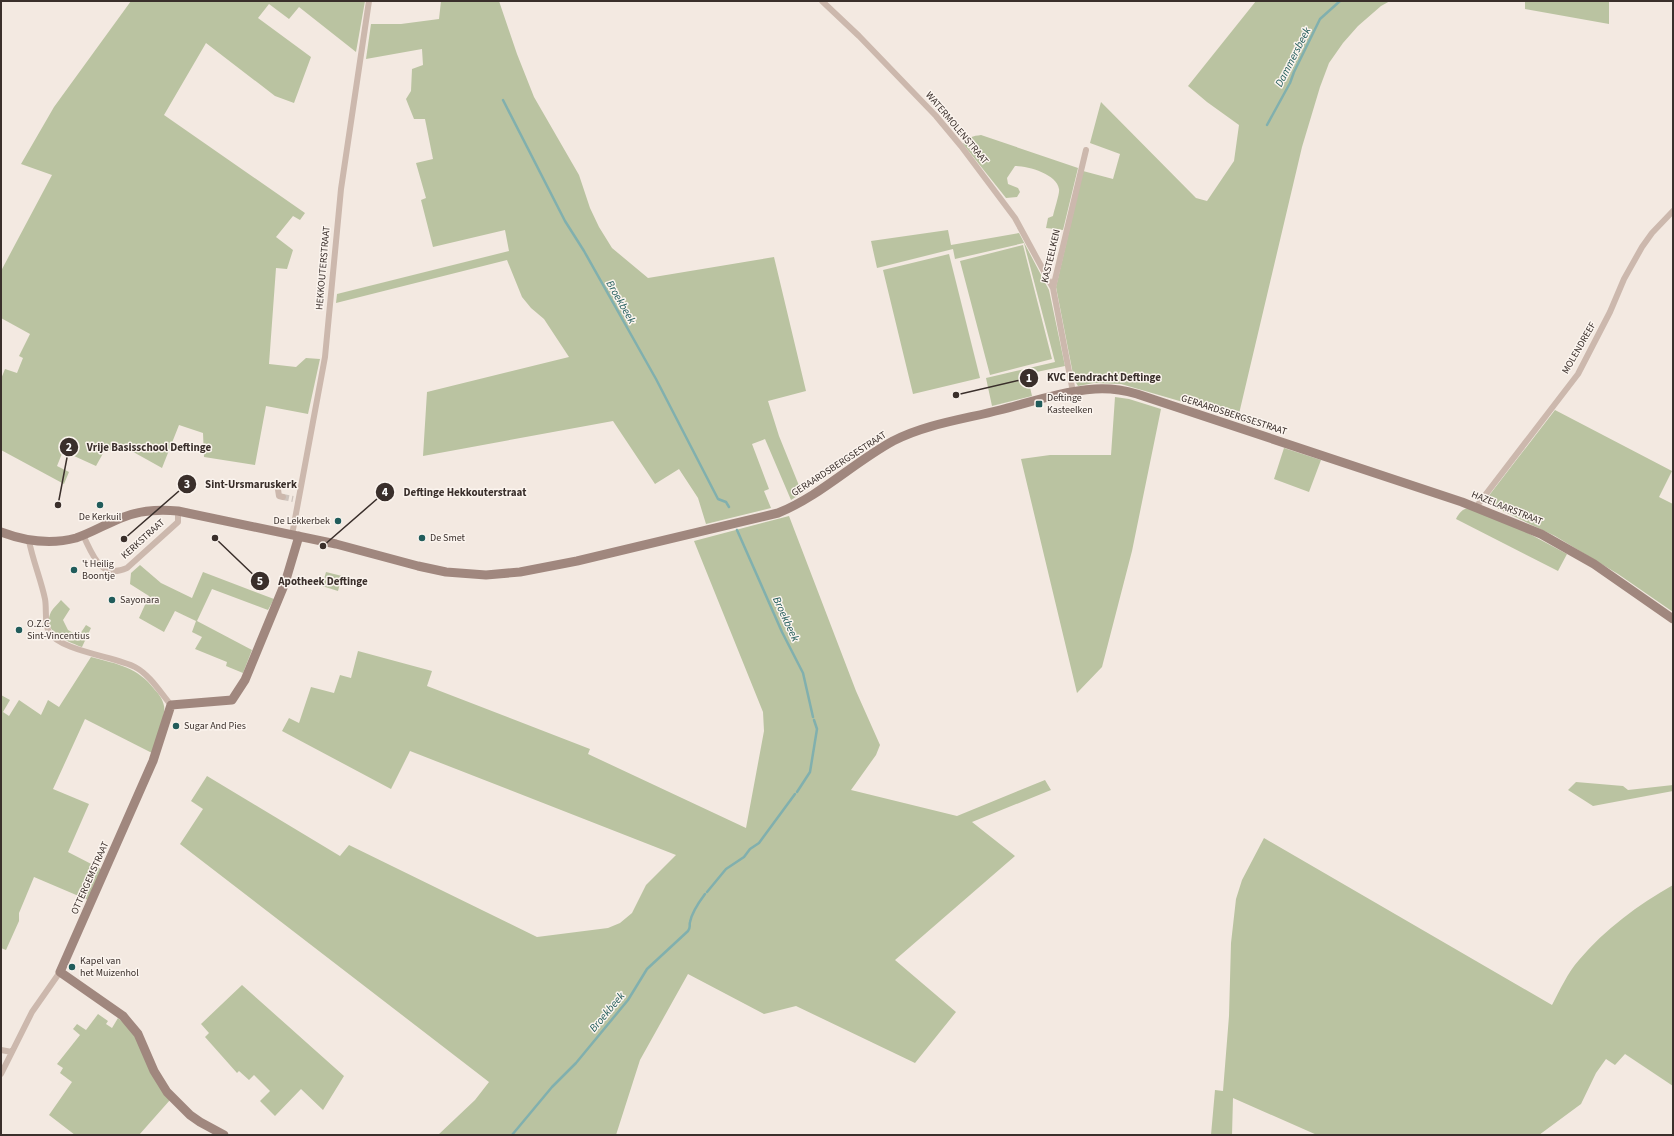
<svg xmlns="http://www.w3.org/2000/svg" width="1674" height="1136" viewBox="0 0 1674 1136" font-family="'Source Sans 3',sans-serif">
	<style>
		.green { fill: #bac3a1 }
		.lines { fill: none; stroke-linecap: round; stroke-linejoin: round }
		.stream { stroke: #81b0ae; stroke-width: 2.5 }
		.street-tunnel { stroke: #cec4bd; stroke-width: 6; stroke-dasharray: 6 3; stroke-linecap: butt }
		.street { stroke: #ccb8ad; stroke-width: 6 }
		.secondary { stroke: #a0877e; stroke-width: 9 }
		.poi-dot { fill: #215c5b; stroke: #fbf4ee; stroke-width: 1.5 }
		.labels { text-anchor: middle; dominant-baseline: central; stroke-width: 3; stroke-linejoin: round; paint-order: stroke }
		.street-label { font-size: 10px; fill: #3a2f2b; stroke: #fbf4ee }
		.poi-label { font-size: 10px; fill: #3a2f2b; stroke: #fbf4ee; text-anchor: start }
		.water-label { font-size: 11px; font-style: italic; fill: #215c5b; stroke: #fbf4ee }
		.leader { fill: none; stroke: #3a2f2b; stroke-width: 1.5 }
		.callout-dot { fill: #3a2f2b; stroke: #fbf4ee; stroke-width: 1.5 }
		.mark-label { font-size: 12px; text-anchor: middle; font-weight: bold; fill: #fff }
		.callout-label { font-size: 11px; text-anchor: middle; font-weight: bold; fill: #3a2f2b; stroke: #fbf4ee; stroke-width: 3; stroke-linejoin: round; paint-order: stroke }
	</style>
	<rect width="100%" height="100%" fill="#f3e9e1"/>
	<!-- green -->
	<path class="green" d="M131 1H365L356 52 299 7 289 19 269 4 258 18 311 57 294 103 275 96 206 43 164 115 305 213 300 220 293 216 276 237 293 250 287 269 276 268 269 364 296 367 306 358 320 359 308 414 266 406 255 465 204 457 203 433 179 425 162 468 119 444 114 452 106 448 96 466 63 451 57 466 69 472 64 484 1 450V379L5 369 17 373 23 358 19 356 30 334 1 318V271L52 175 21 164 54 107Z
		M441 1H499L517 54 534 97 579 175 590 208 599 227 612 248 648 278 774 257 806 391 768 401 779 436 802 493 791 500 765 439 752 444 769 489 764 491 771 508 706 524 698 498 679 469 655 484 613 421 423 456 427 392 569 357 544 319 531 308 522 297 507 260 336 303 337 294 509 251 505 230 433 247 421 200 426 198 416 163 433 159 425 119H414L406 99 411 91 412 69 423 65 422 49 366 59 371 24H401L439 19Z
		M1256 1H1390L1381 6 1358 26 1343 43 1329 63 1320 87 1302 147 1238 418 1121 384 1094 383 1078 386 1075 381 1073 374 1056 287 1083 171 1113 179 1120 154 1090 143 1101 102 1196 198 1207 201 1234 161 1239 125 1207 102 1188 86Z
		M1525 1H1609V24L1525 9Z
		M981 135 1078 168 1063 230 1046 228 1048 218 1053 216C1054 210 1060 193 1059 189 1057 174 1028 166 1015 166L1007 178 1008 184 1018 188 1020 192 1017 197 1006 198 963 144C968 137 973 136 981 135Z
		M948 230 951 245 1019 233 1049 290 1065 366 1027 374 1032 396 992 406 986 378 1055 362 1024 243 955 259 953 249 877 268 871 241Z
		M1023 245 1052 359 990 375 960 261Z
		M949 254 980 378 913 394 883 270Z
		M1115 397 1129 399 1161 409 1132 551 1102 667 1077 693 1021 459 1050 455H1111Z
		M1555 410 1672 471 1659 497 1673 504V612L1618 574 1555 536 1484 502Z
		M1284 448 1321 460 1309 492 1274 479Z
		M1469 508 1522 530 1567 554 1558 571 1456 519C1459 513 1462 509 1469 508Z
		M789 516 856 691 880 745 876 755 851 790 957 816 1045 780 1051 790 972 822 1015 856 895 960 956 1012 915 1063 796 1006 764 1014 688 974 640 1060 616 1135H438L475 1100 489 1082 180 844 203 809 191 801 207 776 340 856 349 845 537 937 608 928 620 923 632 913 646 885 676 855 410 751 391 789 282 731 289 718 299 723 311 687 334 693 340 675 351 678 358 651 432 671 427 686 590 749 588 754 746 828 764 731 763 712 694 541Z
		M140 565 161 583 192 598 203 572 274 599 268 610 212 589 197 621 252 650 243 673 226 666 227 662 195 649 202 637 192 632 196 621 175 611 164 632 139 618 149 596 130 584 131 573Z
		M326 572 342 576 338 591 322 586Z
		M61 600 70 609 63 620 68 630 77 635 80 634 86 625 91 628 82 647C68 641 41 633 51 612 53 608 58 604 61 600Z
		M91 657C117 664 138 667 155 690 159 694 163 700 164 706 166 715 155 743 152 753L85 719 53 789 89 804 68 852 101 869 88 900 34 877 19 913V921L6 950 1 948V695L10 700 3 712 9 716 19 700 41 715 48 700 59 707Z
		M1576 782 1623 786 1628 790 1673 785V791L1593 806 1568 790Z
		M1264 838 1552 1005C1560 990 1568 972 1579 960 1605 929 1638 905 1673 885V1086L1625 1054 1615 1065 1606 1059 1596 1073 1581 1104 1539 1135H1317L1233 1098 1232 1135H1211L1215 1090 1223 1091 1229 1016 1231 943 1236 899 1242 880Z
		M242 985 344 1076 323 1110 301 1089 275 1116 260 1101 270 1091 254 1075 249 1080 239 1071 237 1073 205 1037 209 1033 201 1024Z
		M98 1014 108 1021 106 1024 112 1028 118 1018C141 1035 156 1075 170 1100L139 1135H75L49 1115 72 1082 60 1073 63 1068 57 1064 80 1035 73 1029 77 1024 86 1030Z"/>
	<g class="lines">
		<!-- stream -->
		<path class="stream" d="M503 100 565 221 584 251 656 379 718 499 726 502 729 507
			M1267 125 1290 83 1294 72 1320 19 1340 1
			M737 530 782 632 803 673 813 717
			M797 792 810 772 817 729 814 720
			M707 892 726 869 744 857 750 849 759 843 795 794
			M512 1135 552 1087 576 1063 628 1000 647 969 688 931C691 927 689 926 690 922 692 912 699 902 705 894"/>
		<!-- street-tunnel -->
		<path class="street-tunnel" d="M283 497 293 499"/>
		<!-- street -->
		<path class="street" d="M822 1 859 36 936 116 961 146 1015 218 1053 288
			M1073 392 1053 288 1086 150
			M277 483 279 496 283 497
			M1476 507 1578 374 1610 312 1624 279 1642 247 1652 233 1673 211
			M83 535C93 555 100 580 127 568L178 522V511
			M292 535 325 357 341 189 369 1
			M29 541C33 561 41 580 45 599 47 610 44 623 49 632 60 651 117 657 135 667 150 675 160 692 171 705
			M1 1050 12 1052
			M1 1074 32 1012 60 972"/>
		<!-- secondary -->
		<path class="secondary" d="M1 532C25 541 50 545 76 538 91 533 106 524 121 518 140 510 158 509 178 511L336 544 418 566 446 572 486 575 520 572 577 561 778 513C820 496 853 463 893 441 926 424 965 419 1000 410 1031 402 1063 391 1095 389 1109 388 1123 390 1137 394L1462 502 1541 534 1594 564 1673 619
			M224 1135 200 1122 190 1115 167 1092 154 1071 138 1034 123 1016 60 972 153 761 171 705 232 700 245 680 285 583 299 536"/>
	</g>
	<!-- markers -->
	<g class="poi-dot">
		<rect x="1035" y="400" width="8" height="8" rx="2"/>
		<circle cx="100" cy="505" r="4"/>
		<circle cx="338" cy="521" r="4"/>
		<circle cx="422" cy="538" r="4"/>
		<circle cx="74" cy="570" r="4"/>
		<circle cx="112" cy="600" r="4"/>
		<circle cx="19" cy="630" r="4"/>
		<circle cx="176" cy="726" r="4"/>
		<circle cx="72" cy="967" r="4"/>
	</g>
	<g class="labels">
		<!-- street labels -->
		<g class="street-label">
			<text transform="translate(957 128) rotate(50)">WATERMOLENSTRAAT</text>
			<text transform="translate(1051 256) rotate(-77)">KASTEELKEN</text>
			<text transform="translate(323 268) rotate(-85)">HEKKOUTERSTRAAT</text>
			<text transform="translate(1579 348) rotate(-60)">MOLENDREEF</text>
			<text transform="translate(1234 415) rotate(18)">GERAARDSBERGSESTRAAT</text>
			<text transform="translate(839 464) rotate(-33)">GERAARDSBERGSESTRAAT</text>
			<text transform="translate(1507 508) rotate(22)">HAZELAARSTRAAT</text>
			<text transform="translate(143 539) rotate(-42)">KERKSTRAAT</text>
			<text transform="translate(90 878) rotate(-66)">OTTERGEMSTRAAT</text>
		</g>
		<!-- poi labels -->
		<g class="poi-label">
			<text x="1047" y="398">Deftinge<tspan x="1047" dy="12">Kasteelken</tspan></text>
			<text x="100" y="517" text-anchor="middle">De Kerkuil</text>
			<text x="330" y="521" text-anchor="end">De Lekkerbek</text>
			<text x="430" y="538">De Smet</text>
			<text x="82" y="564">'t Heilig<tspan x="82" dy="12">Boontje</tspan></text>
			<text x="120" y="600">Sayonara</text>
			<text x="27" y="624">O.Z.C<tspan x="27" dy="12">Sint-Vincentius</tspan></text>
			<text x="184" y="726">Sugar And Pies</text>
			<text x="80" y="961">Kapel van<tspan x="80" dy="12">het Muizenhol</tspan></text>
		</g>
		<!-- water labels -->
		<g class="water-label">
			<text transform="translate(1293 57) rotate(-63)">Dammersbeek</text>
			<text transform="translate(621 302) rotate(60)">Broekbeek</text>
			<text transform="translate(786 619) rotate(65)">Broekbeek</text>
			<text transform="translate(607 1012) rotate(-50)">Broekbeek</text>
		</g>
	</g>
	<!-- callouts -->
	<path class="leader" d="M956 395L1029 378M58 505L69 447M124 539L187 484M323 546L385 492M215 538L260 581"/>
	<g class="callout-dot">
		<circle cx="956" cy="395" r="4"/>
		<circle cx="58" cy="505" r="4"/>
		<circle cx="124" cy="539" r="4"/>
		<circle cx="323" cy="546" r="4"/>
		<circle cx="215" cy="538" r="4"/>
		<circle cx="1029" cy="378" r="10"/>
		<circle cx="69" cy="447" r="10"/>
		<circle cx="187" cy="484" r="10"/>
		<circle cx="385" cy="492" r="10"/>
		<circle cx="260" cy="581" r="10"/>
	</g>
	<g class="mark-label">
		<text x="1029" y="382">1</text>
		<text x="69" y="451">2</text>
		<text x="187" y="488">3</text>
		<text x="385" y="496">4</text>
		<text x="260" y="585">5</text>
	</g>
	<g class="callout-label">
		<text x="1104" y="381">KVC Eendracht Deftinge</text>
		<text x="149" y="451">Vrije Basisschool Deftinge</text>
		<text x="251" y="488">Sint-Ursmaruskerk</text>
		<text x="465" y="496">Deftinge Hekkouterstraat</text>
		<text x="323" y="585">Apotheek Deftinge</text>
	</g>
	<!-- border -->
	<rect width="1674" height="1136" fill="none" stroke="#3a2f2b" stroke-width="4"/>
</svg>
